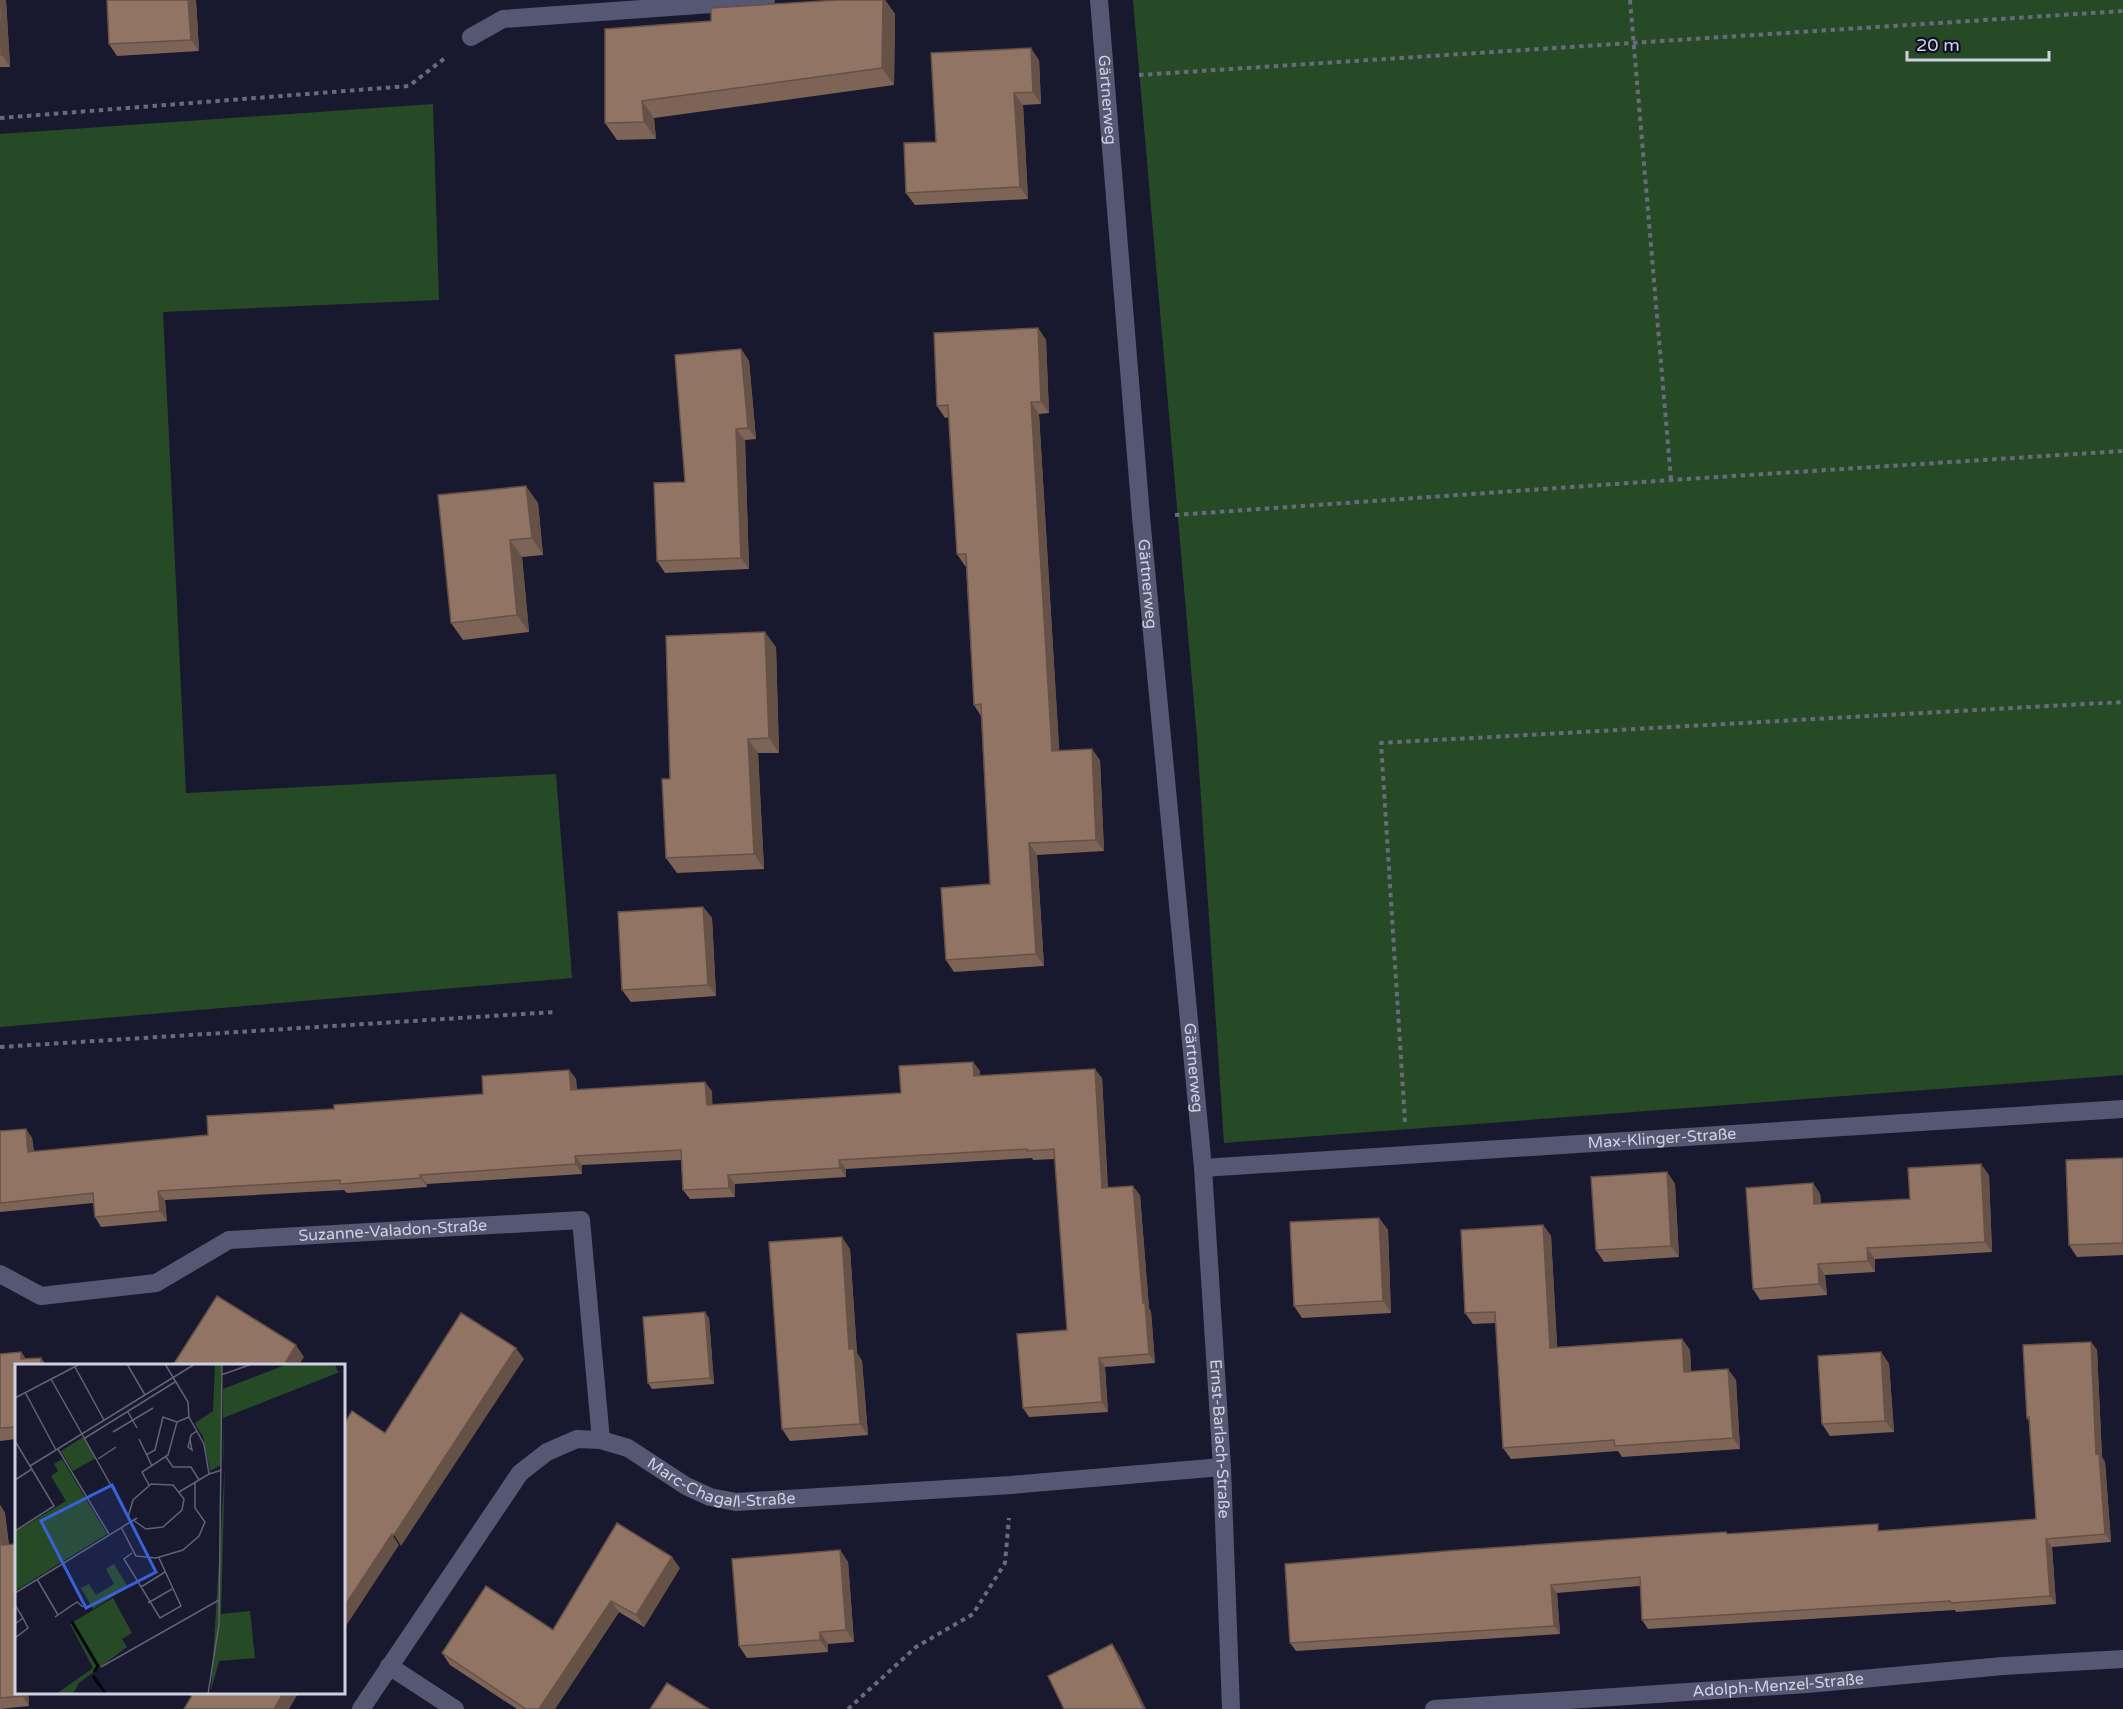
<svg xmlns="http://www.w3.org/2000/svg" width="2123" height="1709" viewBox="0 0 2123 1709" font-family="'Varela Round',sans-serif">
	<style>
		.green { fill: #274a26 }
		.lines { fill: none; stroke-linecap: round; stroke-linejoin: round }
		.path { stroke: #696a7d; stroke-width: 4; stroke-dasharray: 4.5 4.5; stroke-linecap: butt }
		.minor { stroke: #565873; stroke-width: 18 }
		.wall { fill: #7d6456 }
		.shaded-wall { fill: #665146 }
		.building { fill: #917464; stroke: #665146; stroke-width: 1.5 }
		.labels { text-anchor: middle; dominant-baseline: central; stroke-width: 6; stroke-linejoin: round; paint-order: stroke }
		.street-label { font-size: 16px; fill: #cfd1e0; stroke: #0f0f25 }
		.inset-river { fill: none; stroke: #00070d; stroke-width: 3 }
		.inset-road { fill: none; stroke: #616276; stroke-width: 1.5 }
		.view { fill: #3862d9; fill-opacity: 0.15; stroke: #3862d9; stroke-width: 3 }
		.inset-edge { fill: none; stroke: #cfd1e0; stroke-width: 3 }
	</style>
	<rect width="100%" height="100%" fill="#18182f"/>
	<!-- green -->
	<path class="green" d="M1133 0H2123V1075L1224 1143 1197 738Z
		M433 104 439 300 163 312 186 793 556 774 572 978 0 1027V134Z"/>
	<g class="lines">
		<!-- path -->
		<path class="path" d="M1630 0 1671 480
			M1139 75 2123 11
			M0 118 409 86 445 58
			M1175 515 1671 480 2123 451
			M0 1047 555 1012
			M1405 1122 1381 743 2123 702
			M848 1709 916 1647 973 1614 1005 1563 1009 1518"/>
		<!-- minor -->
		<g class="minor">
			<path id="s1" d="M1099 0 1141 517 1203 1168 1222 1467 1231 1709"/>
			<path d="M471 37 503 19 766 0"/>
			<path id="s2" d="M1203 1168 2123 1109"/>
			<path id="s3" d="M0 1274 41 1296 156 1283 229 1240 581 1220 601 1440"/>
			<path d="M389 1666 455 1709"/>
			<path id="s4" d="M361 1709 520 1473 547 1452 577 1439 601 1440 628 1448 686 1486 710 1497 736 1502 1011 1485 1222 1467"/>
			<path id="s5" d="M1434 1709 1807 1684 2003 1666 2123 1659"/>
		</g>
	</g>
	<!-- wall -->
	<path class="wall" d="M0 0H6L10 67H0Z
		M107 0H196L199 51 117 56 109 44Z
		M838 0H885L895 14 894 85 654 118 656 139 617 140 605 123 711 21Z
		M1039 60 1041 104 1023 105 1028 199 915 205 906 193 936 142Z
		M1038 328 1046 340 1049 413 1039 414 1059 750 1100 760 1104 851 1037 855 1044 966 954 972 946 960 990 884 981 716 974 705 966 566H965L957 554 949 417 945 418 937 406Z
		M741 349 749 361 756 439 745 440 749 569 665 573 657 561 685 482Z
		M438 495 538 503 543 555 522 557 529 632 463 640 451 623Z
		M776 647 779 753H758L764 869 677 873 666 858 670 779Z
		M703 907 712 918 716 996 631 1002 622 990Z
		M973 1062 980 1071V1075L1102 1078 1108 1188 1140 1195 1149 1308 1151 1312 1155 1363 1105 1367 1108 1412 1029 1417 1023 1408 1067 1330 1055 1159 1033 1160 1032 1158 846 1169V1177L735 1184V1197L690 1199 683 1190 681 1160 582 1165V1174L427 1184V1187L347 1193 344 1190 165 1200 167 1221 101 1227 95 1217 93 1203 0 1212V1131L26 1129 32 1138 34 1152 208 1135 334 1109 483 1094 569 1070 576 1079 577 1090 712 1091V1105L901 1093Z
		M2123 1158V1255L2077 1257 2069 1245Z
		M1667 1172 1675 1184 1679 1257 1604 1262 1596 1250Z
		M1989 1175 1992 1252 1875 1259V1272L1825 1275 1827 1295 1760 1300 1753 1289 1813 1183 1820 1194 1821 1204 1910 1199Z
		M1379 1218 1388 1230 1391 1313 1302 1318 1294 1306Z
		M1543 1225 1551 1236 1557 1347 1682 1339 1690 1350 1691 1371 1736 1380 1740 1449 1622 1457 1618 1451 1511 1459 1503 1448 1496 1323 1473 1324 1465 1313Z
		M850 1249 857 1353 862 1361 868 1435 790 1441 782 1429Z
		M709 1318 714 1384 652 1389 648 1383Z
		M2091 1342 2097 1350 2102 1457 2105 1462 2111 1542 2052 1547 2056 1604 1956 1612 1955 1610 1648 1629 1642 1620 1640 1586 1557 1593 1560 1634 1296 1651 1290 1643 1726 1532 1728 1534 1882 1531 2036 1519 2029 1421 2027 1418Z
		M21 1352 26 1359 41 1358 46 1365H16V1439L0 1441V1354Z
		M1881 1352 1889 1364 1894 1432 1830 1436 1822 1424Z
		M0 1505 5 1513 9 1545 16 1544V1692H28L29 1706 0 1709Z
		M840 1550 848 1562 854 1642 828 1644V1652L747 1658 739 1646Z
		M680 1568 644 1627 619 1612 555 1709H517L450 1665 442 1653 553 1630Z"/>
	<!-- shaded-wall -->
	<path class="shaded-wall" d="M0 0H6L10 67 2 55Z
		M188 0H196L199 51 191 40Z
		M883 0H885L895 14 894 85 882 68Z
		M1031 48 1039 60 1041 104 1033 92Z
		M1014 93 1023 105 1028 199 1020 187Z
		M642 101 654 118 656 139 644 122Z
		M1038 328 1046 340 1049 413 1041 402Z
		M741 349 749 361 756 439 748 428Z
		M1031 402 1039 414 1060 762 1052 751Z
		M736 429 745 440 749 569 741 558Z
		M526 486 538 503 543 555 532 538Z
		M510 540 522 557 529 632 517 615Z
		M765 632 776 647 779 753 769 738Z
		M748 739 758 753 764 869 754 854Z
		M1092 749 1100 760 1104 851 1096 840Z
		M1029 843 1037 855 1044 966 1036 954Z
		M703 907 712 918 716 996 708 985Z
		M973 1062 980 1071 981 1085 974 1076Z
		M1095 1069 1102 1078 1108 1198 1102 1188Z
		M569 1070 576 1079 577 1099 571 1090Z
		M705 1082 712 1091 713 1115 707 1105Z
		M26 1129 32 1138 35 1161 28 1152Z
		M575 1156 582 1165V1174L576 1164Z
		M839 1160 846 1169V1177L840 1168Z
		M1981 1164 1989 1175 1992 1252 1985 1242Z
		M1667 1172 1675 1184 1679 1257 1671 1246Z
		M420 1175 427 1184V1187L421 1178Z
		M728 1175 735 1184V1197L729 1188Z
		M1813 1183 1820 1194 1822 1215 1814 1204Z
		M1133 1186 1140 1195 1149 1308 1151 1312 1155 1363 1149 1354 1143 1303Z
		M158 1191 165 1200 167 1221 160 1211Z
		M1379 1218 1388 1230 1391 1313 1383 1301Z
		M1543 1225 1551 1236 1558 1359 1550 1348Z
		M842 1237 850 1249 857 1353 862 1361 868 1435 860 1424 849 1349Z
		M1867 1248 1875 1259V1272L1868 1261Z
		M1818 1264 1825 1275 1827 1295 1819 1284Z
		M705 1312 709 1318 714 1384 710 1378Z
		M1682 1339 1690 1350 1692 1383 1684 1372Z
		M2091 1342 2097 1350 2102 1457 2105 1462 2111 1542 2105 1534 2096 1454Z
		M296 1345 304 1357 299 1365H284Z
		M516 1348 524 1359 401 1546 394 1535Z
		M21 1352 29 1364 21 1359Z
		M1881 1352 1889 1364 1894 1432 1885 1421Z
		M41 1358 46 1365H41Z
		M1099 1358 1105 1367 1108 1412 1102 1402Z
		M1728 1369 1736 1380 1740 1449 1733 1438Z
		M0 1505 5 1513 10 1556 2 1545 0 1522Z
		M392 1534 399 1545 344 1629V1607Z
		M2046 1539 2052 1547 2056 1604 2050 1596Z
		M840 1550 848 1562 854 1642 846 1630Z
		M672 1557 680 1568 644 1627 636 1615Z
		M1551 1585 1557 1593 1560 1634 1554 1626Z
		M14 1596 16 1601V1632Z
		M611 1601 619 1612 555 1709H539Z
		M820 1632 828 1644V1652L820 1640Z
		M1112 1644 1120 1656 1146 1709H1144Z
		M21 1692H28L29 1706 22 1696Z
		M284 1692H299L289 1709H274Z"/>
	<!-- building -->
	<path class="building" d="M107 0H188L191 40 109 44Z
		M838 0H883L882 68 642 101 644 122 605 123V29L711 21V8Z
		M0 20 2 55H0Z
		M1031 48 1033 92 1014 93 1020 187 906 193 904 143 936 142 931 53Z
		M1038 328 1041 402H1031L1052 751 1092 749 1096 840 1029 843 1036 954 946 960 941 888 990 884 981 704 974 705 966 554H957L948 405 937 406 934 333Z
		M741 349 748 428 736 429 741 558 657 561 654 483 685 482 675 355Z
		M526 486 532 538 510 540 517 615 451 623 438 495Z
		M765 632 769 738 748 739 754 854 666 858 662 779H670L666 636Z
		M703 907 708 985 622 990 618 912Z
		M973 1062 974 1076 1095 1069 1102 1188 1133 1186 1143 1303H1145L1149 1354 1099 1358 1102 1402 1023 1408 1017 1334 1067 1330 1054 1149 1027 1151V1149L839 1160 840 1168 728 1175 729 1188 683 1190 681 1150 575 1156 576 1164 420 1175 421 1178 340 1184V1180L158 1191 160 1211 95 1217 93 1193 0 1203V1131L26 1129 28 1152 208 1135 207 1116 334 1109V1105L483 1094 482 1076 569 1070 571 1090 705 1082 707 1105 901 1093 899 1066Z
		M2123 1158V1243L2069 1245 2066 1160Z
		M1981 1164 1985 1242 1867 1248 1868 1261 1818 1264 1819 1284 1753 1289 1746 1188 1813 1183 1814 1204 1910 1199 1908 1168Z
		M1667 1172 1671 1246 1596 1250 1591 1177Z
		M1379 1218 1383 1301 1294 1306 1290 1222Z
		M1543 1225 1550 1348 1682 1339 1684 1372 1728 1369 1733 1438 1615 1446 1614 1440 1503 1448 1495 1312 1465 1313 1461 1230Z
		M842 1237 849 1349H854L860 1424 782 1429 769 1242Z
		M217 1296 296 1345 284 1365H173Z
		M705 1312 710 1378 648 1383 643 1317Z
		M461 1313 516 1348 394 1535 392 1534 344 1607V1424L352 1411 385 1433Z
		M2091 1342 2096 1454 2099 1453 2105 1534 2046 1539 2050 1596 1951 1603 1950 1601 1642 1620 1640 1577 1551 1585 1554 1626 1290 1643 1285 1564 1459 1550 1726 1532 1727 1534 1878 1524V1531L2036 1519 2029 1417 2027 1418 2023 1345Z
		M21 1352V1359L41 1358V1365H16V1427L0 1428V1354Z
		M1881 1352 1885 1421 1822 1424 1818 1356Z
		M0 1522 2 1545 16 1544V1596H14L16 1632V1692H21L22 1696 0 1698Z
		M617 1523 672 1557 636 1615 611 1601 539 1709H526L442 1653 486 1586 553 1630Z
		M840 1550 846 1630 820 1632V1640L739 1646 732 1559Z
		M1112 1644 1144 1709H1064L1048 1676Z
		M667 1683 709 1709H650Z
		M194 1692H284L274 1709H184Z"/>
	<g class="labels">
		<!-- street labels -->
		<g class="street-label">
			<text stroke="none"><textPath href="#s1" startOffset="100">Gärtnerweg</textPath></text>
			<text stroke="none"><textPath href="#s1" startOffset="586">Gärtnerweg</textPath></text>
			<text stroke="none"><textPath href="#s1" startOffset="1072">Gärtnerweg</textPath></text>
			<text stroke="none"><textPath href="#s2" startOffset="460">Max-Klinger-Straße</textPath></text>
			<text stroke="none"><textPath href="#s3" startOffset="411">Suzanne-Valadon-Straße</textPath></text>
			<text stroke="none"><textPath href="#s1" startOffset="1444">Ernst-Barlach-Straße</textPath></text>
			<text stroke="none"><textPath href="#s4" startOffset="507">Marc-Chagall-Straße</textPath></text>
			<text stroke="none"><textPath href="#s5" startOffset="345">Adolph-Menzel-Straße</textPath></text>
		</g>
	</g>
	<!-- overview -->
	<g transform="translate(15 1364)">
		<rect width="330" height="330" fill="#18182f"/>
		<path d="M200 0H206V101L195 107 188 72 178 58 183 64 180 59 198 47ZM273 0H320L323 8 330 6 208 54 209 99 208 86V25ZM68 73 81 94 58 107 46 87ZM47 95 92 170 0 227V168L51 137 36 112 43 107 39 100ZM210 101 206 250 235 247 240 294 204 297 196 327ZM99 200 113 223 78 245 66 224 74 220 81 231 99 220 91 205ZM98 234 117 269 107 275 112 283 64 319 58 330H41L78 304 55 260Z" fill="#274a26"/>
		<path class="inset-river" d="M57 258 83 302 79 308M78 312 91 330"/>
		<path class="inset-road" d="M112 0 130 31M150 0 173 38 174 53 189 80 194 110M60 3 89 56M206 11 237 0M36 15 116 157M10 28 41 86M0 34 65 0M113 48 122 64M98 68 138 44M70 74 160 18M124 75 137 102M175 76 177 86 173 83 176 71 182 67M0 77 39 142 0 167M43 85 94 170M131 91 140 86 148 53 162 58M151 93 158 103H176L184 116M83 95 101 83M15 102 180 0M0 116 17 105M134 121 127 108 153 91 162 58 174 53M164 128 194 110 207 106M113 153 118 136 136 120 158 121 169 135 167 146 148 163 131 165 118 156M106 163 121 192 141 194 168 186 184 172 190 158 180 144V118M117 189 109 195 145 254 166 242 144 194M22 215 43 251M126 223 150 208M0 229 122 154M133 239 157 225M0 241 8 254 0 260M40 253 62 238 68 243M0 274 13 264 8 254M86 303 204 236M193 330 204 260 207 0"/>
		<path class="view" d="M97 121 141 208 71 244 26 157Z"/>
		<rect width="330" height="330" class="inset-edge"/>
	</g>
	<!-- scale -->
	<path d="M1907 51v9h142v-9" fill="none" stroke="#cfd1e0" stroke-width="3"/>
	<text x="1916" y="51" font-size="18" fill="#cfd1e0" stroke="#0f0f25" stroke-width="4.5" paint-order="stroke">20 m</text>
</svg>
